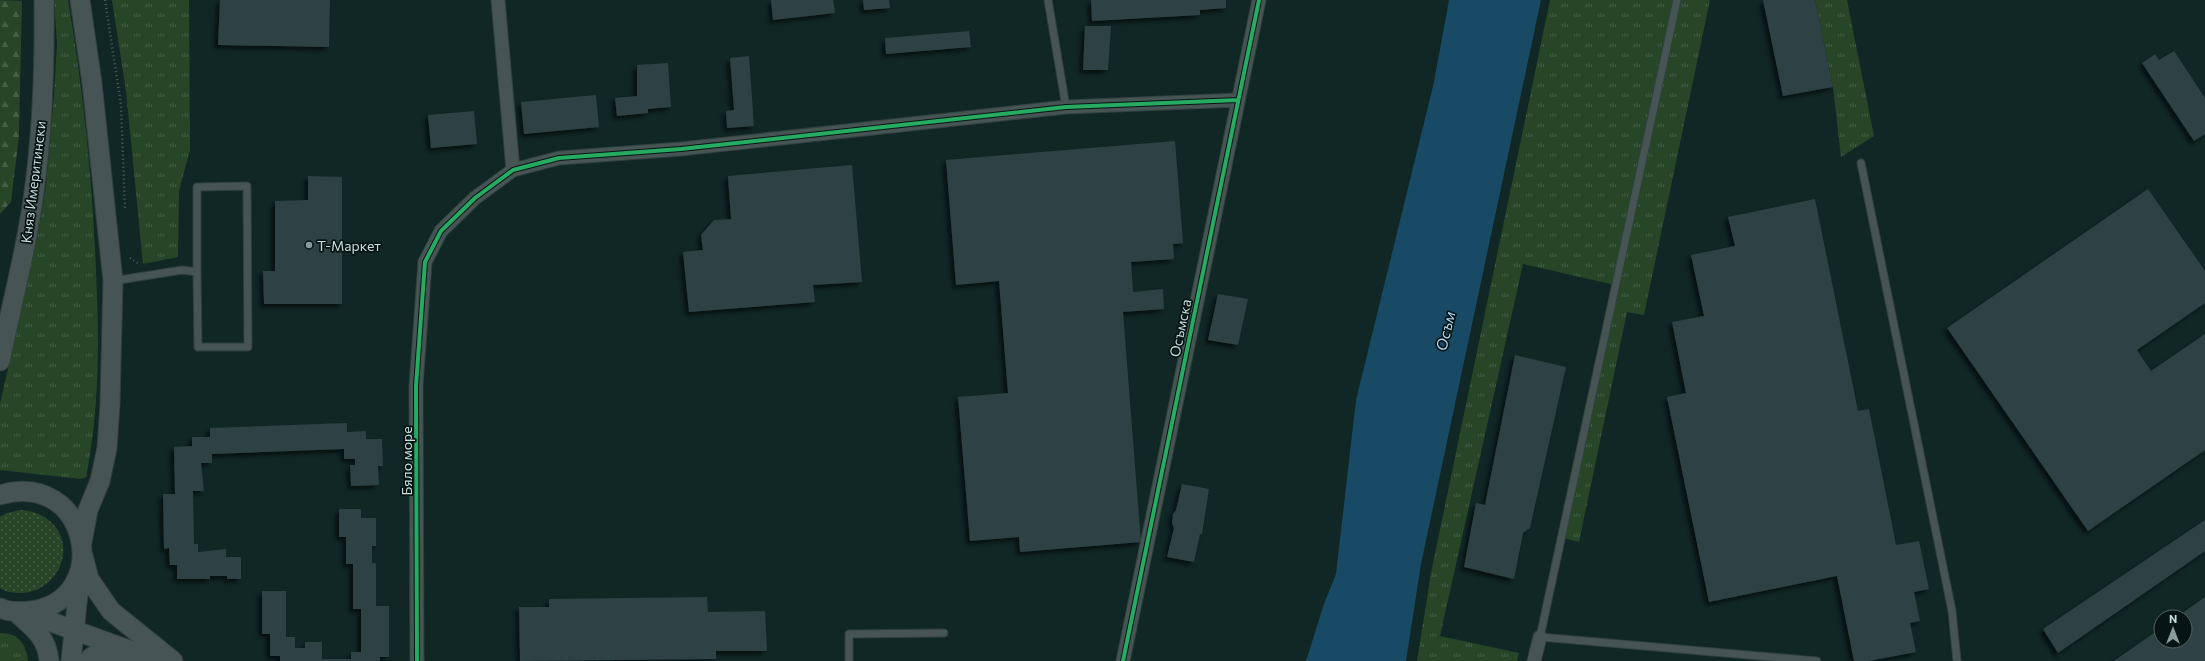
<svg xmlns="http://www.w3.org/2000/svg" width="2205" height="661" viewBox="0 0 2205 661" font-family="Commissioner,sans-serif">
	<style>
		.grass { fill: url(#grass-tufts) }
		.forest { fill: url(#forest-firs) }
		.garden { fill: url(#garden-dots) }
		.water { fill: #194a65 }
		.building { fill: #2d4244; filter: url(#shadow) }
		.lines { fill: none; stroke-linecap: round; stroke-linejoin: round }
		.lane-casing { stroke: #314140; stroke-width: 9 }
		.street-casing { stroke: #314140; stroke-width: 15 }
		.secondary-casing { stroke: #314140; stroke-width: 21 }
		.path { stroke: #4f5d5c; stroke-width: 2.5; stroke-dasharray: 1 3; stroke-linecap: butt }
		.lane { stroke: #465554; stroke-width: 7 }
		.street { stroke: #465554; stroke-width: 13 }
		.secondary { stroke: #465554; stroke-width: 19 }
		.cycleway-casing { stroke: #061514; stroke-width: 6 }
		.cycleway { stroke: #26ab63; stroke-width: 4 }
		.poi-dot { fill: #889d9c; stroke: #061514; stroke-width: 1.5 }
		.labels { text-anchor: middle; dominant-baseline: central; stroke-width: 3.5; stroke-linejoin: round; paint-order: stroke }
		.street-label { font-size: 14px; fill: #c9dddb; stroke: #061514 }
		.poi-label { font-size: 14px; fill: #c9dddb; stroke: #061514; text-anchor: start }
		.water-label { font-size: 15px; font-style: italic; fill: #aedaf8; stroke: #061514 }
	</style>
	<defs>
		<pattern id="grass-tufts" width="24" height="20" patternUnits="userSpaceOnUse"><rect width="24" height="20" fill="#274628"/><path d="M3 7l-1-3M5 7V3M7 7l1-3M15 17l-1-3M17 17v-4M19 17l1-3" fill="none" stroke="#456047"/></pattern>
		<pattern id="forest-firs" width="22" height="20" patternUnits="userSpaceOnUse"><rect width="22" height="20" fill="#274628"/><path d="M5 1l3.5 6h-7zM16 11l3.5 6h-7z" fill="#456047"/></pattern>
		<pattern id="garden-dots" width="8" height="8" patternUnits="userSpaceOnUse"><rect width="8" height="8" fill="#274628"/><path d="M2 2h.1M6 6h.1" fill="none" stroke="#456047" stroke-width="1.8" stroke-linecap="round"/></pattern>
		<filter id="shadow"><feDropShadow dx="-3.5" dy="3.5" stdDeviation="2" flood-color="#0009"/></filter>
	</defs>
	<rect width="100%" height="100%" fill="#102726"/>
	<!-- grass -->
	<path class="grass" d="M54 0H68C82 83 91 166 95 250 99 326 101 402 86 477L81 479 0 470V404L38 234 46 186 54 95 57 43Z
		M112 0H189L190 150 179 191 178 257 143 264 126 91Z
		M1550 0H1710L1644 315 1627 312 1579 542 1560 537 1615 285 1523 264 1440 636 1519 653 1517 661H1417L1431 573Z
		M1815 0H1847L1874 136 1841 157 1833 87Z
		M0 633C19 633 26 644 28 661H0Z"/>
	<!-- forest -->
	<path class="forest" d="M0 0 22 1 19 135 11 202 0 214Z"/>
	<!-- garden -->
	<path class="garden" d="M21 510C30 511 40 513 47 519 80 543 59 593 20 593 14 593 5 592 0 588V517L7 513Z"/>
	<!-- water -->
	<path class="water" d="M1449 0H1541L1421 564 1406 661H1306L1324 604 1336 574 1356 400 1434 82Z"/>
	<!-- building -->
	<path class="building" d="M220 0H330L329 47 218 45Z
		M771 0H833L835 13 773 20Z
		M863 0H889L890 8 864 10Z
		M1091 0H1226V8L1200 10V15L1092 21Z
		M1763 0H1815L1833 87 1783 96Z
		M1085 26H1111L1108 70H1083Z
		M969 31 971 47 886 54 885 38Z
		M2174 51 2205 98V134L2194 141 2142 63 2155 54 2159 60Z
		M749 56 754 126 727 128 726 111 734 110 730 58Z
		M668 63 671 107 648 109V113L617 116 615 98 637 96V65Z
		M596 95 599 127 524 134 521 102Z
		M474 111 477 144 431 148 428 115Z
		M1175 141 1183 243 1173 244 1174 259 1131 262 1133 292 1163 289 1164 309 1123 312 1141 542 1020 552 1019 537 970 541 958 397 1008 393 999 281 956 285 946 160Z
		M852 165 862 282 813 285 815 302 689 312 683 252 703 250 701 235 714 220 731 219 728 176Z
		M308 176 342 177V304H264L263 271H275V201L308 200Z
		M2148 189 2205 271V303L2137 350 2151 371 2205 334V450L2088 531 1947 328Z
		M1815 199 1858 411 1869 409 1896 545 1919 541 1929 589 1914 592 1920 621 1910 623 1916 652 1869 661H1854L1837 576 1709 602 1667 397 1686 393 1672 322 1704 316 1691 255 1735 246 1728 217Z
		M1218 294 1248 299 1238 345 1208 340Z
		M1515 355 1566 367 1530 528 1523 533 1514 579 1464 567 1476 503 1485 505Z
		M347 423V432L366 431V439H382L383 466H378L379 485 351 486 350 465H355V459H344V449L212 454V463H201L204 491H193L194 544H198V552L226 549V557H241V579H227V576H210V579H177V565H170L169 548 164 549 163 494H175L174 447 192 446V437H210V428Z
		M1182 484 1209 489 1202 534H1200L1194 562 1167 557 1174 528 1172 523 1173 514 1176 510Z
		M339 509H361V518H376V546H372V563H376V606H389V657H380V661H280V656H270V634H262V591H286V637H295V648H305V642H322V659H351V652H361V609H353V564H346V537H339Z
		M2205 520V551L2058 653 2043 629Z
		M707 597 708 612 765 611 767 651H716V659L520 661 519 607H549V599Z
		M2205 597V661H2114L2161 628V641H2185V617H2177Z"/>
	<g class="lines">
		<!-- lane casing -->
		<g class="lane-casing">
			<path id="lane" d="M1048 0 1066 107
				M1677 0 1540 637 1817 661
				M1861 163 1952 611 1957 661
				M113 281 182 270 197 272 198 347H248L247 186 197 187V272
				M849 661V634L944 633"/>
		</g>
		<!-- street casing -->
		<g class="street-casing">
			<path id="street" d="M498 0 513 170
				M417 661 416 386 425 262 441 231 475 198 513 170 559 158 681 149 1066 107 1238 100
				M1123 661 1259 0
				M1534 661 1540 637"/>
		</g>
		<!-- secondary casing -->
		<g class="secondary-casing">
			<path id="secondary" d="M80 0 92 83 113 281 110 404 107 448 100 481 88 510 82 542
				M0 361C9 317 20 274 28 230 42 155 45 77 44 0
				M0 495C88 469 113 595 36 610 24 612 11 613 0 608
				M83 556 89 579 111 611 173 661
				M24 612 159 661
				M19 615C35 629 47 638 49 661
				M71 661 80 575
				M88 661C95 650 114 652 126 653"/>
		</g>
		<!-- path -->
		<path class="path" d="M105 0 121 105 125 210
			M130 258 139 264"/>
		<!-- lane -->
		<use href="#lane" class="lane"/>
		<!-- street -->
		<use href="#street" class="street"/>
		<!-- secondary -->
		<use href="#secondary" class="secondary"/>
		<!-- cycleway casing -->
		<g class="cycleway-casing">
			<path id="cycleway" d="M417 661 416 386 425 262 441 231 475 198 513 170 559 158 681 149 1066 107 1238 100
				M1123 661 1259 0"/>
		</g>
		<!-- cycleway -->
		<use href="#cycleway" class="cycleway"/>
	</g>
	<!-- markers -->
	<circle class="poi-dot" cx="309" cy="245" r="4"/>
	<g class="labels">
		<!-- street labels -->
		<g class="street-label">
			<text transform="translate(33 182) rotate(-83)">Княз Имеритински</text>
			<text transform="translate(1180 328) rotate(-78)">Осъмска</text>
			<text transform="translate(406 461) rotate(-90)">Бяло море</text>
		</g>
		<!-- poi labels -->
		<g class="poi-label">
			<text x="317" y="245">Т-Маркет</text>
		</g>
		<!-- water labels -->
		<g class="water-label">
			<text transform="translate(1445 331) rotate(-76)">Осъм</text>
		</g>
	</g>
	<!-- north arrow -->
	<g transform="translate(2173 629)"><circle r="19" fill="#061514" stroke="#546564"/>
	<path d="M0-3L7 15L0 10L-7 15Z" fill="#889d9c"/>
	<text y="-6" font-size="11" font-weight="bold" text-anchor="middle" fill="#c9dddb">N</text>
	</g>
</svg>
